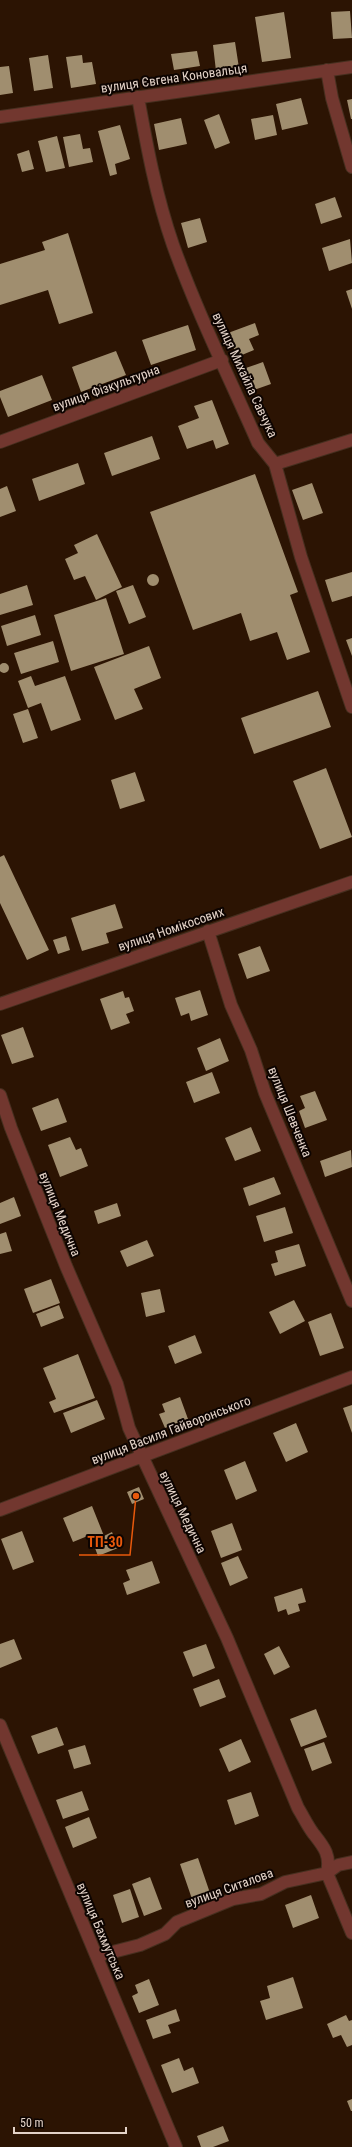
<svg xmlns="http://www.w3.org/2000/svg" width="352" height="2147" viewBox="0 0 352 2147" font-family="'Roboto Condensed',sans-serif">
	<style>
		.building { fill: #a08e6f }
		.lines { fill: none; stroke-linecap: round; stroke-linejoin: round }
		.minor-casing { stroke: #462f1f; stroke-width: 14 }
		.minor { stroke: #72372f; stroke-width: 12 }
		.labels { text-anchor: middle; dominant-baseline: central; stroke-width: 4; stroke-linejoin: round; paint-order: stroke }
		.street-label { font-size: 13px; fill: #e4d3c8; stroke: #0d0401 }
		.leader { fill: none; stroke: #e8590c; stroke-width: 1.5 }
		.callout-dot { fill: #e8590c; stroke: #0d0401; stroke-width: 1.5 }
		.callout-label { font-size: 14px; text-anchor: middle; font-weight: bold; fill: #e8590c; stroke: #0d0401; stroke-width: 4; stroke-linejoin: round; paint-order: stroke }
	</style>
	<rect width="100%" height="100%" fill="#2c1403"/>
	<!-- building -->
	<path class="building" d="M350 11 352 38 333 39 331 12Z
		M284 12 291 58 262 62 255 17Z
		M235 42 239 68 216 71 213 45Z
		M197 51 200 66 174 70 171 54Z
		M48 55 53 88 34 91 29 58Z
		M82 55 83 63 92 62 96 84 71 88 66 57Z
		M9 66 13 93 0 95V67Z
		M301 98 308 124 282 130 276 104Z
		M352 99V119H351L347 100Z
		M219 114 230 143 215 149 204 120Z
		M273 115 277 135 255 140 251 119Z
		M181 118 187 144 159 150 154 124Z
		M120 125 130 159 115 164 117 174 110 176 98 131Z
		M80 134 83 149 90 148 93 162 69 167 63 137Z
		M57 136 65 168 46 172 38 141Z
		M29 150 34 169 22 172 17 154Z
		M335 197 342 217 321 224 315 204Z
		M200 218 207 242 188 248 181 223Z
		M68 233 93 313 59 324 48 290 0 305V264L45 250 42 242Z
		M350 239 352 263 329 271 322 248Z
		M352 289V309L346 291Z
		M255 323 259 335 249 339 254 350 237 357 228 333Z
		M188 325 196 350 151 365 142 340Z
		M116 351 126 375 81 392 72 367Z
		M263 362 271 384 248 392 240 370Z
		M42 375 52 400 8 417 0 397V391Z
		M212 400 229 444 216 449 213 440 187 449 178 426 199 418 194 406Z
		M152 436 160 459 112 476 104 453Z
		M78 463 85 484 39 501 32 479Z
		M255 474 298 592 290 595 310 652 287 660 277 632 250 641 241 613 193 630 150 512Z
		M312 483 323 513 303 520 292 490Z
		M7 486 16 511 0 517V489Z
		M97 534 122 587 96 600 85 576 74 580 65 559 78 553 74 545Z
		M352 572V596L332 602 325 580Z
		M147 580a6 6 0 1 1 12 0a6 6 0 1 1-12 0Z
		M27 585 33 605 0 615V594Z
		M133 585 146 617 129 624 116 591Z
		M106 598 124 654 71 671 54 615Z
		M35 615 41 635 7 646 1 626Z
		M352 638V656L346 640Z
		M53 641 59 662 21 674 14 653Z
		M149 646 161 678 134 689 143 709 115 720 94 667Z
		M-1 668a5 5 0 1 1 10 0a5 5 0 1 1-10 0Z
		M31 676 35 686 65 676 81 720 51 731 41 703 28 708 18 681Z
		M318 691 331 727 254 754 241 718Z
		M28 709 38 738 23 743 13 714Z
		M326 768 352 837 320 849 293 781Z
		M135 772 145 801 120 809 111 780Z
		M4 855 49 950 27 960 0 903V857Z
		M115 904 123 928 106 933 109 943 82 951 71 918Z
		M66 936 70 950 58 954 53 940Z
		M260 946 270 971 247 979 238 954Z
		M200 990 208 1015 191 1021 189 1013 181 1016 175 998Z
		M123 991 125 998 129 997 134 1011 126 1014 130 1023 111 1030 100 999Z
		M23 1027 34 1057 12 1064 1 1035Z
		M220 1038 229 1061 206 1071 197 1048Z
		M212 1072 220 1093 194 1103 186 1082Z
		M315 1091 327 1120 305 1128 299 1111 305 1108 300 1096Z
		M58 1098 67 1122 41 1131 32 1108Z
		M251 1127 261 1151 235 1161 225 1138Z
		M70 1137 76 1150 81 1148 88 1166 60 1177 48 1145Z
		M351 1150 352 1167 325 1177 320 1161Z
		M274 1177 281 1194 249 1206 243 1188Z
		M14 1197 21 1216 0 1224V1203Z
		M117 1203 121 1216 98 1224 94 1211Z
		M285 1207 293 1233 264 1242 256 1216Z
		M6 1232 12 1251 0 1254V1234Z
		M147 1240 154 1256 127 1267 120 1251Z
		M299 1244 306 1266 275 1276 271 1264 278 1262 275 1251Z
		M51 1279 60 1303 33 1313 24 1289Z
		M160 1289 165 1312 146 1317 141 1293Z
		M294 1300 305 1321 280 1334 269 1312Z
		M59 1305 64 1318 41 1327 36 1314Z
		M331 1313 344 1348 320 1356 308 1322Z
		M195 1335 202 1353 175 1364 168 1346Z
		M78 1354 95 1398 54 1413 49 1402 56 1399 43 1368Z
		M180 1397 188 1419 165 1428 159 1414 165 1412 162 1404Z
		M97 1400 105 1419 71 1433 63 1413Z
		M352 1405V1433L343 1408Z
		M296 1423 308 1452 286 1462 273 1433Z
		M245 1461 257 1491 236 1500 224 1470Z
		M139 1487 144 1499 132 1504 127 1492Z
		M92 1506 104 1536 112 1532 118 1548 98 1556 90 1535 73 1542 63 1518Z
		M232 1523 242 1550 221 1558 211 1531Z
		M22 1531 34 1562 13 1570 1 1539Z
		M238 1556 248 1578 230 1586 221 1563Z
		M152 1561 160 1583 127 1595 123 1583 130 1580 126 1570Z
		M302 1588 306 1602 298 1604 300 1611 288 1615 286 1609 278 1612 274 1597Z
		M14 1639 22 1659 0 1668V1644Z
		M206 1644 215 1668 193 1677 183 1652Z
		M279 1646 290 1667 274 1675 264 1654Z
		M219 1679 226 1697 200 1707 193 1689Z
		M316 1709 327 1737 301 1747 290 1719Z
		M57 1727 64 1745 38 1754 31 1736Z
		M241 1739 251 1762 229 1772 219 1749Z
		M324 1742 332 1763 312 1771 304 1749Z
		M85 1745 91 1764 74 1769 68 1750Z
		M82 1791 89 1810 63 1819 56 1800Z
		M251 1792 259 1816 235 1825 227 1800Z
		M89 1817 97 1838 73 1848 65 1827Z
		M198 1858 210 1893 192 1899 180 1864Z
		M150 1877 162 1909 144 1916 132 1884Z
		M130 1889 139 1917 122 1923 113 1895Z
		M311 1895 319 1918 293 1928 285 1905Z
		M293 1977 303 2008 266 2020 260 2001 270 1998 267 1986Z
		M149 1979 159 2005 139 2013 132 1996 138 1993 135 1985Z
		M176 2009 180 2021 168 2025 171 2033 153 2039 146 2020Z
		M346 2015 349 2021 352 2020V2045L347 2047 341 2035 333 2038 327 2024Z
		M179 2058 184 2071 193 2067 199 2083 172 2093 161 2065Z
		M352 2099V2111H351L347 2101Z
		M223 2126 229 2141 213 2147H201L197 2136Z"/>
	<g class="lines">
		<!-- minor casing -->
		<g class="minor-casing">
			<path id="minor" d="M327 70 332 98 352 167
				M138 97C147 147 156 196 173 245 197 312 229 377 258 443L275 464 301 557 352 707
				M0 117 352 67
				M0 442 222 360
				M275 464 352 440
				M208 931 231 1005 251 1050 265 1093 352 1301
				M0 1004 352 882
				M0 1095 11 1128 66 1266 117 1384 129 1428 227 1638 298 1808C303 1816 307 1825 313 1833 324 1847 331 1855 327 1873L352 1933
				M0 1510 352 1377
				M0 1725 176 2147
				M97 1956 140 1945 165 1934 177 1922 233 1899 261 1894 285 1882 327 1873 338 1865 352 1862"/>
		</g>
		<!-- minor -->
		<use href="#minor" class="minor"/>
	</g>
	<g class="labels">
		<!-- street labels -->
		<g class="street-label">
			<text transform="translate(174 78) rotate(-8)">вулиця Євгена Коновальця</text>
			<text transform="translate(245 375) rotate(65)">вулиця Михайла Савчука</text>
			<text transform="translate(106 388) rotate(-20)">вулиця Фізкультурна</text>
			<text transform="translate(171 929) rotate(-19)">вулиця Номікосових</text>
			<text transform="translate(290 1112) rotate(68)">вулиця Шевченка</text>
			<text transform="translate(60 1214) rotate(68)">вулиця Медична</text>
			<text transform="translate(171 1430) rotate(-21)">вулиця Василя Гайворонського</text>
			<text transform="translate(183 1512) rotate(64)">вулиця Медична</text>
			<text transform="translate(229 1888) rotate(-20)">вулиця Ситалова</text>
			<text transform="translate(101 1931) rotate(67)">вулиця Бахмутська</text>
		</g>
	</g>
	<!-- callouts -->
	<path class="leader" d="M136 1496L130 1555H79"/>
	<circle class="callout-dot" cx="136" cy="1496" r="4"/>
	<g class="callout-label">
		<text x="105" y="1547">ТП-30</text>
	</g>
	<!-- scale -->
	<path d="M14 2127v6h112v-6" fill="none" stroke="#e4d3c8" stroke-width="2"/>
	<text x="20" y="2127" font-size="12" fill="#e4d3c8" stroke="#0d0401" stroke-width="3" paint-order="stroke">50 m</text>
</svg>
